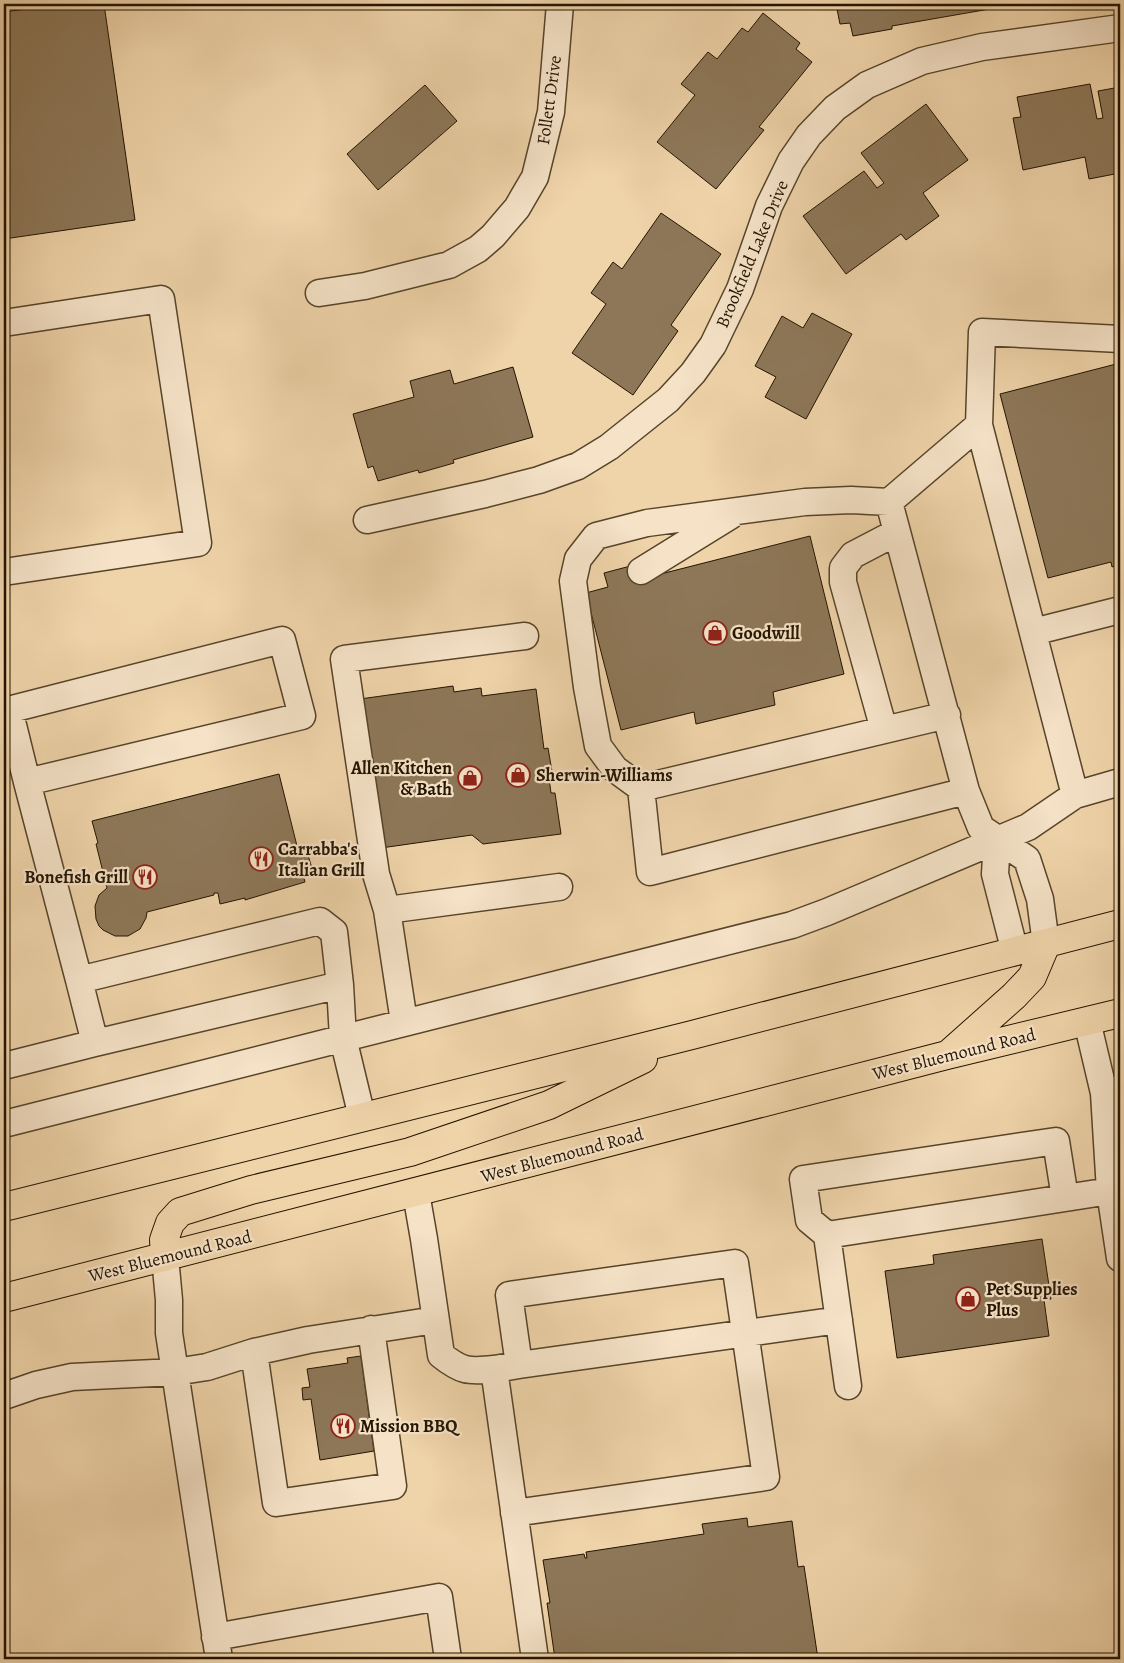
<svg xmlns="http://www.w3.org/2000/svg" width="1124" height="1663" viewBox="0 0 1124 1663" font-family="Alegreya,serif">
	<style>
		.building { fill: #8d7758; stroke: #231400 }
		.lines { fill: none; stroke-linecap: round; stroke-linejoin: round }
		.minor-casing { stroke: #56442a; stroke-width: 29 }
		.major-casing { stroke: #231400; stroke-width: 30 }
		.minor { stroke: #f5e2c7; stroke-width: 26 }
		.major { stroke: #efd3a9; stroke-width: 28 }
		.labels { text-anchor: middle; dominant-baseline: central; stroke-width: 4.5; stroke-linejoin: round; paint-order: stroke }
		.street-label { font-size: 18px; fill: #231400; stroke: #f5e2c7 }
		.poi-label { font-size: 18px; font-weight: bold; fill: #231400; stroke: #f5e2c7; text-anchor: start }
	</style>
	<rect width="100%" height="100%" fill="#efd3a9"/>
	<filter id="stains"><feTurbulence type="fractalNoise" baseFrequency=".004" numOctaves="4"/><feColorMatrix values="0 0 0 0 .2 0 0 0 0 .09 0 0 0 0 .02 0 0 0 .5 -.17"/></filter>
	<radialGradient id="worn" r=".72"><stop offset=".6" stop-color="#630" stop-opacity="0"/><stop offset="1" stop-color="#630" stop-opacity=".3"/></radialGradient>
	<!-- building -->
	<path class="building" d="M62 4H104L135 220 4 239V12Z
		M836 4H1007V6L892 26V29L853 36 850 23 840 24Z
		M763 13 800 43 796 49 812 62 759 127 764 130 716 189 657 142 695 95 681 84 708 52 717 59 742 28 748 32Z
		M1090 84 1097 119 1103 118 1098 91 1120 87V173L1089 179 1085 157 1023 170 1013 118 1021 117 1017 97Z
		M425 85 457 121 378 190 347 154Z
		M926 104 968 160 923 193 939 216 906 240 901 234 846 274 803 216 864 171 877 188 884 183 861 153Z
		M661 213 721 254 671 325 678 331 633 395 572 353 606 304 591 293 613 262 622 269Z
		M812 313 852 334 806 419 765 397 776 377 755 366 782 316 803 328Z
		M1120 363V564L1112 567 1111 562 1048 578 1000 394Z
		M513 367 533 437 453 460 454 463 419 473 418 470 378 481 373 466 368 468 353 414 414 397 410 381 450 370 454 384Z
		M810 536 844 674 773 692 775 705 696 724 694 712 621 730 586 593 608 587 604 573 638 564 645 578Z
		M453 686 454 692 481 688 482 696 536 689 544 749 548 748 553 777 549 778 551 793H555L561 834 483 844 472 835 381 848 360 699Z
		M279 774 299 854 307 852 312 868 302 871 305 882 245 900V898L220 904 218 893H214V895L147 912 146 918 140 929 128 936H115L103 930 99 926 96 919 95 906 99 895 107 888 96 844 98 843 92 821Z
		M1042 1239 1051 1299 1044 1300 1049 1336 897 1358 885 1271 934 1264 933 1255Z
		M361 1356 374 1451 320 1460 311 1399 303 1400 302 1388 310 1387 307 1369 348 1363 347 1358Z
		M747 1518 748 1527 792 1521 798 1567 804 1566 818 1659H555L547 1603H550L543 1560 584 1554 585 1558H587L586 1552 704 1534 702 1524Z"/>
	<g class="lines">
		<!-- minor casing -->
		<g class="minor-casing">
			<path id="minor" d="M319 293 365 286 449 265 478 249 493 236 517 208 535 177 551 112 560 4
				M4 323 161 299 198 543 4 572
				M979 425 1075 795
				M889 502 979 425 982 332 1120 339
				M367 520 485 494 539 480 578 466 609 447 668 400 693 373 713 345 740 289 769 206 791 161 809 135 835 108 867 85 922 61 982 47 1120 28
				M641 571 730 516
				M1033 632 1120 610
				M9 709 27 782
				M4 711 282 640 302 716 27 782 79 980 320 921 334 932 340 985 343 1038 362 1117
				M884 730 843 582V568L853 555 897 532
				M641 788 947 715
				M966 791 650 872 641 788 615 769 598 746 587 687 573 581 578 559 596 536 647 523 805 502 851 500 889 502 966 791 981 828 1027 859 1040 899 1046 944
				M997 839 995 874 1015 952
				M387 910 559 887
				M79 980 95 1043
				M1087 1021 1104 1093 1119 1089
				M404 1022 387 910 376 874 344 659 525 636
				M4 1066 95 1043 340 985
				M1104 1093 1110 1191 1120 1258
				M4 1124 792 925 827 912 1028 827 1075 795 1120 782
				M416 1193 424 1239 441 1355C461 1371 468 1372 494 1369L535 1659
				M827 1235 1110 1191
				M165 1257 169 1300V1333L219 1659
				M254 1352 276 1503 393 1486 371 1329
				M519 1365 839 1320
				M494 1369 519 1365 509 1295 735 1263 766 1477 514 1513
				M848 1386 827 1235 809 1220 803 1179 1056 1141 1065 1198
				M4 1396 36 1385 72 1377 175 1372 207 1367 254 1352 308 1340 435 1320
				M215 1637 439 1597 448 1659"/>
		</g>
		<!-- major casing -->
		<g class="major-casing">
			<path id="major" d="M950 1053 1014 996 1032 977 1046 944
				M4 1207 692 1035 1120 924
				M165 1257 164 1240 170 1223 180 1212 251 1190 410 1152 549 1105 643 1059
				M4 1298 947 1055 1120 1013"/>
		</g>
		<!-- minor -->
		<use href="#minor" class="minor"/>
		<!-- major -->
		<use href="#major" class="major"/>
	</g>
	<!-- icons -->
	<defs>
		<g id="shop-ring" transform="scale(1.25)"><circle r="9.5" fill="#f5e2c7" stroke="#8f2418" stroke-width="1.5"/><path d="M-5-2.5h2.3a2.7 3.5 0 0 1 5.4 0H5L5.5 6h-11ZM-1.5-2.5h3a1.5 2.3 0 0 0-3 0Z" fill="#8f2418"/></g>
		<g id="restaurant-ring" transform="scale(1.25)"><circle r="9.5" fill="#f5e2c7" stroke="#8f2418" stroke-width="1.5"/><path d="M-5-6h1v4h1v-4h1v4h1v-4h1v5L-1.5 .5V6h-2V.5L-5-1ZM5-6V6H3V1.5H1.5Q1.5-4 5-6Z" fill="#8f2418"/></g>
	</defs>
	<g fill-rule="evenodd">
		<use href="#shop-ring" x="715" y="633"/>
		<use href="#shop-ring" x="518" y="775"/>
		<use href="#shop-ring" x="470" y="778"/>
		<use href="#restaurant-ring" x="261" y="859"/>
		<use href="#restaurant-ring" x="145" y="877"/>
		<use href="#shop-ring" x="968" y="1299"/>
		<use href="#restaurant-ring" x="343" y="1426"/>
	</g>
	<g class="labels">
		<!-- street labels -->
		<g class="street-label">
			<text transform="translate(549 100) rotate(-82)">Follett Drive</text>
			<text transform="translate(752 254) rotate(-67)">Brookfield Lake Drive</text>
			<text transform="translate(954 1054) rotate(-14)">West Bluemound Road</text>
			<text transform="translate(562 1155) rotate(-15)">West Bluemound Road</text>
			<text transform="translate(170 1256) rotate(-14)">West Bluemound Road</text>
		</g>
		<!-- poi labels -->
		<g class="poi-label">
			<text x="732" y="633">Goodwill</text>
			<text x="452" y="768" text-anchor="end">Allen Kitchen<tspan x="452" dy="21">&amp; Bath</tspan></text>
			<text x="536" y="775">Sherwin-Williams</text>
			<text x="278" y="849">Carrabba's<tspan x="278" dy="21">Italian Grill</tspan></text>
			<text x="128" y="877" text-anchor="end">Bonefish Grill</text>
			<text x="986" y="1289">Pet Supplies<tspan x="986" dy="21">Plus</tspan></text>
			<text x="360" y="1426">Mission BBQ</text>
		</g>
	</g>
	<!-- margin -->
	<rect width="1124" height="1663" fill="none" stroke="#efd3a9" stroke-width="20"/>
	<rect x="5" y="5" width="1114" height="1653" fill="none" stroke="#231400" stroke-width="2.5"/>
	<rect x="10" y="10" width="1104" height="1643" fill="none" stroke="#231400"/>
	<rect width="100%" height="100%" filter="url(#stains)"/>
	<rect width="100%" height="100%" fill="url(#worn)"/>
</svg>
